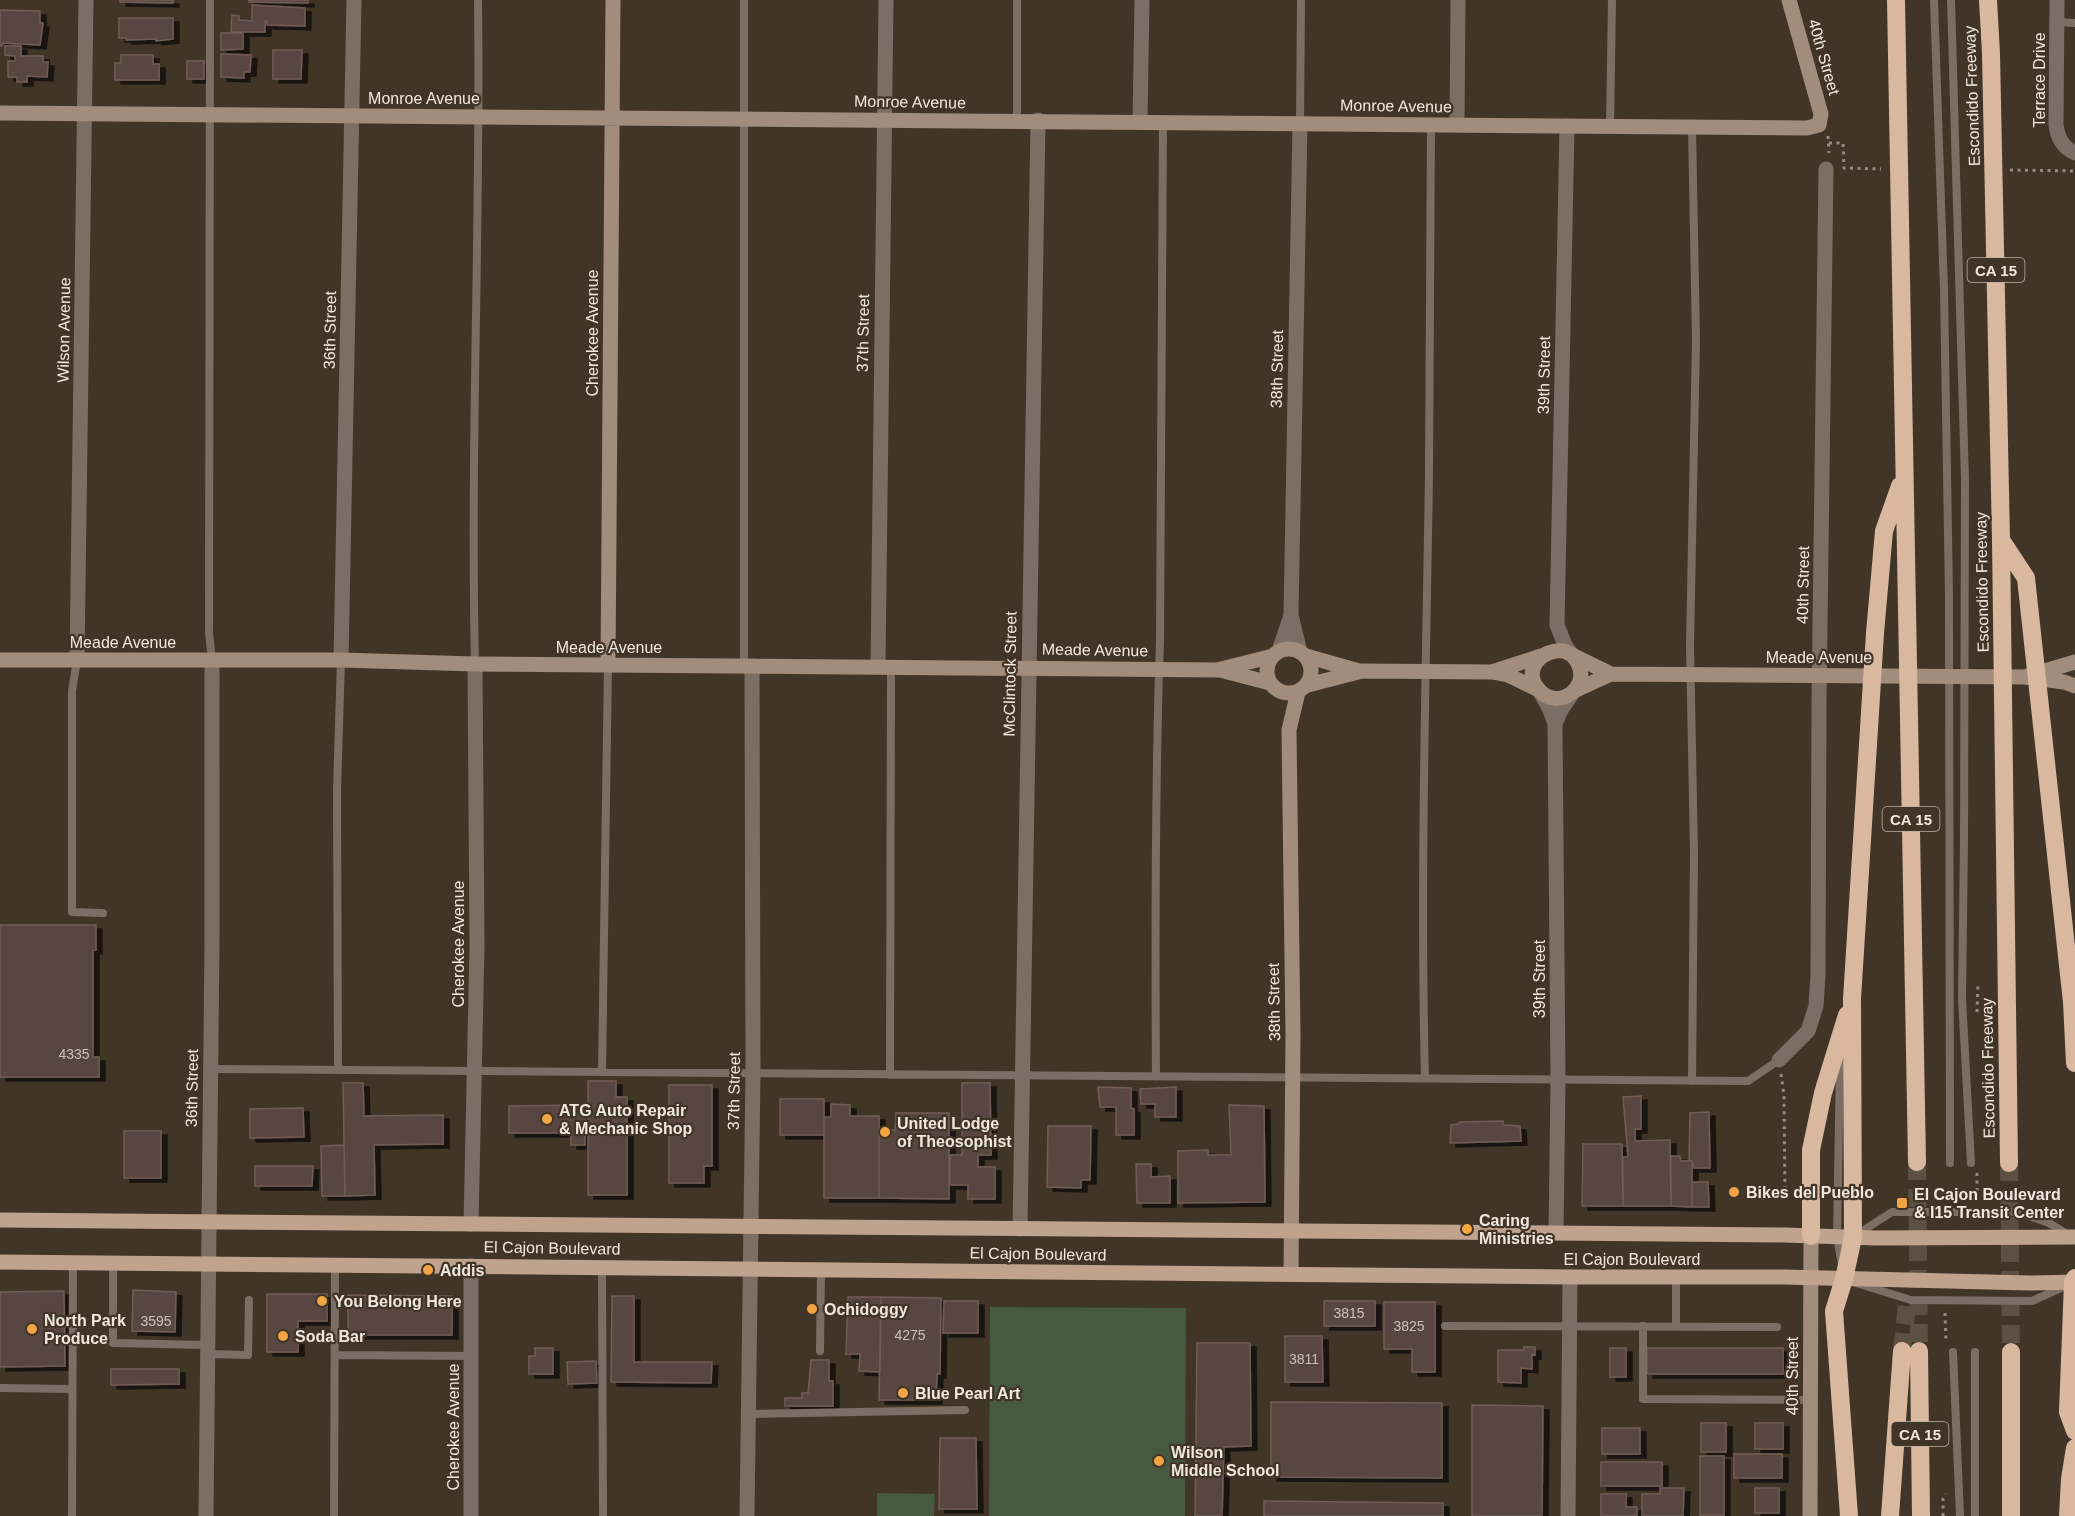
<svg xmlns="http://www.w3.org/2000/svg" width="2075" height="1516" viewBox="0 0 2075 1516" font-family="Helvetica,sans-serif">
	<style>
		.green { fill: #455a41 }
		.building { fill: #59473f; stroke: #715d56; stroke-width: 1.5; filter: url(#shadow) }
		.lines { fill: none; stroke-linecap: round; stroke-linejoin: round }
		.highway-tunnel { stroke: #5b5043; stroke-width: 18; stroke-dasharray: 18 9; stroke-linecap: butt }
		.path { stroke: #958b80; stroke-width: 3; stroke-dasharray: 3 4.5; stroke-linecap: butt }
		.lane { stroke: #7c6e64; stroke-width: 8 }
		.street { stroke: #7c6e64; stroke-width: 15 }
		.secondary { stroke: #a28c7c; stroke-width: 15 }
		.primary { stroke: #bfa38f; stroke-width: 15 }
		.highway { stroke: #d9b89f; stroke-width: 18 }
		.poi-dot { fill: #f3a443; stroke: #413527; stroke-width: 2 }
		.labels { text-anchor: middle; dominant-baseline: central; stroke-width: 4.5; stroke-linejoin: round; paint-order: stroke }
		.number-label { font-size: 14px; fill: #cac0b7 }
		.shield { fill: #413527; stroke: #bcb2a8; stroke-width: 1.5 }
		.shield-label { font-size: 15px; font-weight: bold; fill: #f0e8df }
		.street-label { font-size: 16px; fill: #f0e8df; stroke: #413527 }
		.poi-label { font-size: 16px; font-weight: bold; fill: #f0e8df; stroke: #413527; text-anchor: start }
	</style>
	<defs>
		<filter id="shadow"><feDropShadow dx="6" dy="4" stdDeviation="0" flood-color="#0009"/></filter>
	</defs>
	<rect width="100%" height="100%" fill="#413527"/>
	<!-- green -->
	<path class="green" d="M990 1307 1186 1308 1185 1516H989Z
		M877 1493 935 1494 934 1516H877Z"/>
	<!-- building -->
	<path class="building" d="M120 0H173V3L120 2Z
		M249 0H308V3L249 2Z
		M252 5 305 8V26L267 25V21H265V32H231L232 15 239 16V20L252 21Z
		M0 10 40 11V23H43L40 45 2 43V46H0Z
		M119 18H173V39L156 41V39L126 40V38H119Z
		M221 33H243V49L221 50Z
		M5 46H21V56H43V62H48L47 77 27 76V82H17V77H8V61H15V56L5 55Z
		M273 50H302L301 79H273Z
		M221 54 251 55 250 72H244V78L221 77Z
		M121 55H153V64H159V80H115V63H121Z
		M187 61H204V79H187Z
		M0 925H96V950H93V1057H99V1077H0Z
		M588 1081H616V1097H627V1195H588Z
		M343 1083H363L364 1116 443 1115V1144L374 1145 375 1195 345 1196Z
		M962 1083H990L991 1155H978V1167H995V1199H968V1185H950V1155H962Z
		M669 1085H712V1166H704V1183H669Z
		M1098 1087 1131 1088V1108L1134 1109V1135H1116V1107H1100Z
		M1176 1087V1117H1155V1104H1141L1140 1089Z
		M1641 1096V1129H1635V1141L1670 1140 1671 1206H1623V1157H1628L1623 1097Z
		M780 1099H824V1135H780Z
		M831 1104 850 1105V1116H879V1198H824V1117H831Z
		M585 1105V1145H571V1133H509V1106Z
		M1229 1105 1264 1106 1265 1202 1178 1203V1151L1208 1150V1155H1231Z
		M303 1108 304 1137 250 1138V1109Z
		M1709 1112 1710 1168H1694L1692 1161 1689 1160 1690 1113Z
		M896 1113H949V1199L879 1198V1130H895Z
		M1503 1121V1125L1520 1126 1521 1141 1450 1143 1451 1125 1459 1124 1460 1122Z
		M1048 1126H1091L1090 1180H1081V1188L1047 1187Z
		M124 1131H161V1178H124Z
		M1583 1144H1622L1623 1206H1582Z
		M344 1145 345 1196H322L321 1146Z
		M1671 1156H1680L1681 1161H1692V1207L1671 1206Z
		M1136 1164H1151V1177L1170 1176V1203H1137Z
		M255 1166H313L312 1186H255Z
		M1692 1182H1708L1709 1207H1692Z
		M133 1290 176 1292 175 1332 132 1331Z
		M64 1291 65 1366 0 1367V1292Z
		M267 1294H327V1321H298V1352H267Z
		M348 1295 452 1296V1335H348Z
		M612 1296H634V1362H712L711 1383 611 1382Z
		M848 1297H881L880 1372 859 1371 860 1354H846Z
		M881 1297 941 1298 940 1374H937L936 1400H879Z
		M944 1301H978V1333H943Z
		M1324 1301H1375V1326H1324Z
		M1384 1302H1435V1372H1412V1349H1384Z
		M1285 1336H1322L1323 1382H1285Z
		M1197 1343H1250L1251 1446 1224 1447 1222 1516H1195Z
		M1524 1347H1535V1355L1532 1354V1369L1521 1368V1383L1498 1382V1350H1524Z
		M535 1348H553V1374H529V1356H535Z
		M1610 1348H1626V1377H1610Z
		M1647 1348H1783V1374H1647Z
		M811 1360H829V1381H833V1406H785V1398H802V1393H808Z
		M596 1361 597 1383 568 1384 567 1362Z
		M111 1369H179V1384L111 1385Z
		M1271 1402 1442 1403V1478L1271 1477Z
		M1472 1405 1543 1406 1542 1516H1472Z
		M1701 1423H1726V1452H1701Z
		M1755 1423H1783V1449H1755Z
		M1602 1428H1640V1454H1602Z
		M940 1438H976L977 1509H939Z
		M1734 1454H1782V1478H1734Z
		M1700 1456H1724V1515H1700Z
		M1601 1462H1662V1486H1601Z
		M1660 1488H1684L1683 1516H1642V1494H1660Z
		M1755 1488H1779V1513H1755Z
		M1601 1494H1626V1507H1637V1516H1601Z
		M1264 1501 1443 1503V1516H1264Z"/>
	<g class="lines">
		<!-- highway-tunnel -->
		<path class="highway-tunnel" d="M1917 1162 1919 1351
			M2009 1163 2011 1352
			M1902 1351 1908 1296"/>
		<!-- path -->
		<path class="path" d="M1828 136 1829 153
			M1829 143H1843L1844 168 1881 169
			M2010 170 2075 171
			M1977 1012 1978 984
			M1781 1074 1784 1095 1785 1200
			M1977 1173V1200
			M1945 1313 1946 1341
			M1943 1516V1499L1946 1494"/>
		<!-- lane -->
		<path class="lane" d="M210 0 209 633 212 660
			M1017 0V120
			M1934 0 1944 289 1949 596 1950 1163
			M1951 0 1965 480 1964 841 1962 999 1971 1163
			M2057 22 2075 23
			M1300 123 1301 0
			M1610 126 1612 0
			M1692 127 1696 340 1690 645 1694 853 1692 1081
			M77 660 72 691V912L103 913
			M475 664C470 443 481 221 478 0
			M744 666V0
			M1840 1061 1837 1237 1842 1265
			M210 1069 1748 1081 1779 1060
			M338 1070 337 791 341 660
			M602 1072 608 665
			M890 1075 891 667
			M1156 1077C1155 931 1155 786 1160 641L1163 121
			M1425 1079C1420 877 1426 676 1429 474 1430 358 1430 241 1431 124
			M1856 1235 1892 1212H2018L2049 1223 2067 1234
			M113 1262V1343L207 1345
			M602 1267 603 1516
			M1676 1278V1326
			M1856 1283 1911 1300 2032 1301 2063 1287
			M1445 1326 1777 1327
			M1643 1326V1399L1810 1400
			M820 1351 821 1270
			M1953 1352 1960 1516
			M207 1354 248 1355 249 1300
			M335 1355 471 1356
			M0 1388 72 1389
			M748 1414 965 1410
			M72 1516 73 1262
			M334 1516 335 1264
			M1975 1516V1352"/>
		<!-- street -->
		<path class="street" d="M2057 0 2056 125C2058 138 2062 147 2075 153
			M1140 121 1142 0
			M1300 123 1291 615 1300 652
			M1457 125 1458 0
			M1567 126 1557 625 1565 645 1572 655
			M1279 651 1291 615
			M77 660 86 0
			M341 660 354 0
			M878 666 886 0
			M1539 690 1550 710 1555 724 1561 710 1574 691
			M1555 724 1558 1080 1556 1233
			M1779 1060 1808 1031 1816 1006 1818 975 1819 703 1826 169
			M471 1224 477 946 475 664
			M1020 1229 1038 120
			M206 1516 212 942V660
			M471 1516V1266
			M747 1516 753 1073 752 666
			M1568 1516 1570 1277"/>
		<!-- secondary -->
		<path class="secondary" d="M0 113 1807 128 1819 125 1821 114 1789 0
			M1267 671a22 22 0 1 1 44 0a22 22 0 1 1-44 0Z
			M1572 655C1598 682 1560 714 1539 690 1521 670 1542 648 1564 651L1611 674 2025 677
			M1306 656 1359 671
			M0 660H341L475 664 1217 670 1273 656
			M2075 662 2025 677 2064 682 2075 686
			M608 665 613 0
			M1220 670 1270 683
			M1492 672 1541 656
			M1308 685 1362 671 1492 672 1508 675 1539 690
			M1574 691 1611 674
			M1291 1274 1293 1035 1289 730 1298 692
			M1810 1516 1811 1236"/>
		<!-- primary -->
		<path class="primary" d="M0 1220 1784 1235 1876 1238 2075 1237
			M0 1262 1570 1277H1784L2030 1283 2075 1282"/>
		<!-- highway -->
		<path class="highway" d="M1896 0 1917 1162
			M1988 0 1991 54 2001 540 2009 1163
			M2001 540 2026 578 2072 1002 2075 1063
			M1811 1236V1150L1823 1093 1847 1015
			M2075 1278 2073 1282 2068 1412 2075 1431
			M1919 1351 1921 1516
			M1849 1516 1834 1311 1844 1279 1853 1237 1852 999 1875 633 1884 531 1900 486
			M1890 1516 1902 1351
			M2011 1516V1352
			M2068 1516 2070 1479 2075 1448"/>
	</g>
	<!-- markers -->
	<g class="poi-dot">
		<circle cx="547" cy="1119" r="6"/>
		<circle cx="885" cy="1132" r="6"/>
		<circle cx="1734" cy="1192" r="6"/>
		<rect x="1896" y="1197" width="12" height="12" rx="3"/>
		<circle cx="1467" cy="1229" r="6"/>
		<circle cx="428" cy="1270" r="6"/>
		<circle cx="322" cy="1301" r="6"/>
		<circle cx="812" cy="1309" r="6"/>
		<circle cx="32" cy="1329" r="6"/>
		<circle cx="283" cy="1336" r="6"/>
		<circle cx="903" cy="1393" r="6"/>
		<circle cx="1159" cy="1461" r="6"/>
	</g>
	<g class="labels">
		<!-- number labels -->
		<g class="number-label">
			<text x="74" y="1054">4335</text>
			<text x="1349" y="1313">3815</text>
			<text x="156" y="1321">3595</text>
			<text x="1409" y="1326">3825</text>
			<text x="910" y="1335">4275</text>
			<text x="1304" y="1359">3811</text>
		</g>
		<!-- shield labels -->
		<g class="shield">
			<rect x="1967.5" y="258" width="57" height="24" rx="4.5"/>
			<rect x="1882.5" y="807" width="57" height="24" rx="4.5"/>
			<rect x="1891.5" y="1422" width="57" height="24" rx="4.5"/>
		</g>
		<g class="shield-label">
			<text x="1996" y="270">CA 15</text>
			<text x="1911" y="819">CA 15</text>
			<text x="1920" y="1434">CA 15</text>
		</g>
		<!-- street labels -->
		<g class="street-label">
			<text transform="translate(1824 57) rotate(74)">40th Street</text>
			<text transform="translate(2039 80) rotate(-90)">Terrace Drive</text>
			<text transform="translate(1972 96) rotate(-92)">Escondido Freeway</text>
			<text x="424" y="98">Monroe Avenue</text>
			<text transform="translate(910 102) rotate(1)">Monroe Avenue</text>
			<text transform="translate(1396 106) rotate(1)">Monroe Avenue</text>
			<text transform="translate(64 330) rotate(-89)">Wilson Avenue</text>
			<text transform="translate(330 330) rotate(-89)">36th Street</text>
			<text transform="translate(592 333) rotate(-90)">Cherokee Avenue</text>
			<text transform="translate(863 333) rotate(-89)">37th Street</text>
			<text transform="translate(1277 369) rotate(-89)">38th Street</text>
			<text transform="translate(1544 375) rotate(-89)">39th Street</text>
			<text transform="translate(1982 582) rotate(-91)">Escondido Freeway</text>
			<text transform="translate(1803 585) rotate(-89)">40th Street</text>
			<text x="123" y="642">Meade Avenue</text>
			<text x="609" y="647">Meade Avenue</text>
			<text transform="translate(1095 650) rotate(1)">Meade Avenue</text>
			<text x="1819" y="657">Meade Avenue</text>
			<text transform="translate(1010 674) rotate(-89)">McClintock Street</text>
			<text transform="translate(458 944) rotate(-90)">Cherokee Avenue</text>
			<text transform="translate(1539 979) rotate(-90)">39th Street</text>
			<text transform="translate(1274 1002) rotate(-91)">38th Street</text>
			<text transform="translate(1988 1068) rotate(-91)">Escondido Freeway</text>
			<text transform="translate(192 1088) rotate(-89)">36th Street</text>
			<text transform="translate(734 1091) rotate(-89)">37th Street</text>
			<text transform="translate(552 1248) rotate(1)">El Cajon Boulevard</text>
			<text transform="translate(1038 1254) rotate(1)">El Cajon Boulevard</text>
			<text x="1632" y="1259">El Cajon Boulevard</text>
			<text transform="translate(1792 1376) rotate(-90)">40th Street</text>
			<text transform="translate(453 1427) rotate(-90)">Cherokee Avenue</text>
		</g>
		<!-- poi labels -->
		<g class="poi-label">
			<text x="559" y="1110">ATG Auto Repair<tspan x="559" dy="18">&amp; Mechanic Shop</tspan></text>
			<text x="897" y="1123">United Lodge<tspan x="897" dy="18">of Theosophist</tspan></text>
			<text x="1746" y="1192">Bikes del Pueblo</text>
			<text x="1914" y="1194">El Cajon Boulevard<tspan x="1914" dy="18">&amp; I15 Transit Center</tspan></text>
			<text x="1479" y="1220">Caring<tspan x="1479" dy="18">Ministries</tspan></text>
			<text x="440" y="1270">Addis</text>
			<text x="334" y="1301">You Belong Here</text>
			<text x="824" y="1309">Ochidoggy</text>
			<text x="44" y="1320">North Park<tspan x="44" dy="18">Produce</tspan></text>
			<text x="295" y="1336">Soda Bar</text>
			<text x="915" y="1393">Blue Pearl Art</text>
			<text x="1171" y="1452">Wilson<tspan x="1171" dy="18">Middle School</tspan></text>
		</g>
	</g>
</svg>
